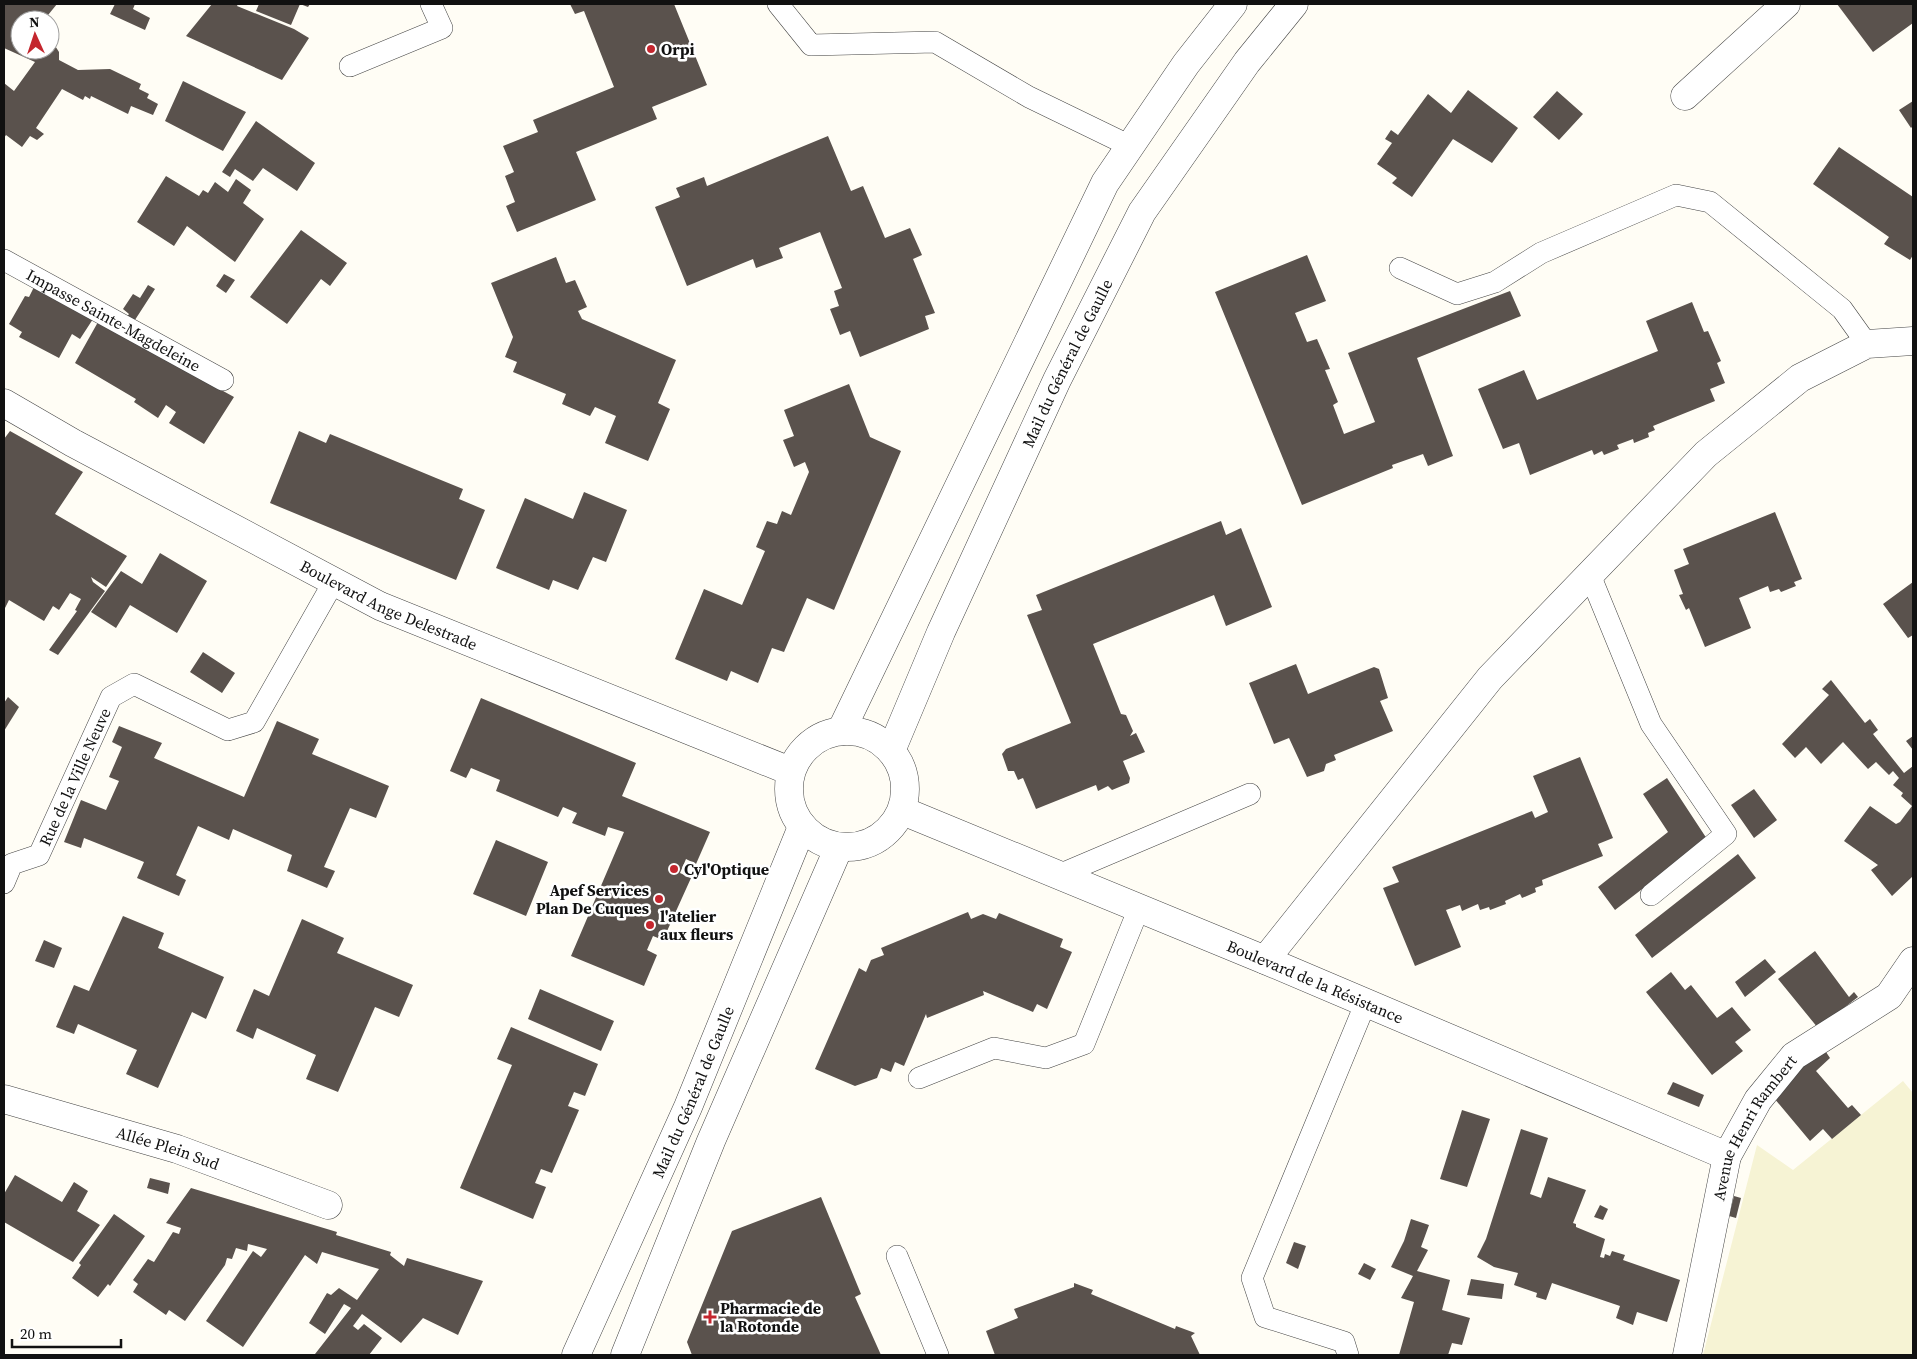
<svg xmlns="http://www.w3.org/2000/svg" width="1917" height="1359" viewBox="0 0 1917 1359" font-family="'Source Serif 4',serif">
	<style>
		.farmland { fill: #f6f3d4 }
		.building { fill: #5a524d }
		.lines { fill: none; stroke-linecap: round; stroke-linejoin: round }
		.service-casing { stroke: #444; stroke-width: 22 }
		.minor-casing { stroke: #444; stroke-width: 29 }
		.tertiary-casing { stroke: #444; stroke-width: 29 }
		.service { stroke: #fff; stroke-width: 21 }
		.minor { stroke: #fff; stroke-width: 28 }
		.tertiary { stroke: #fff; stroke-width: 28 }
		.poi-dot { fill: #c4262e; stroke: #fff; stroke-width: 2 }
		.labels { text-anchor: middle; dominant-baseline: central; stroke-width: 5; stroke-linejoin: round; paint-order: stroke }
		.poi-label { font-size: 16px; font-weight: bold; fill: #111; stroke: #fff; text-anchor: start }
		.street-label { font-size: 16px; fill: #111; stroke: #fff }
	</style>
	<rect width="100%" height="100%" fill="#fffdf5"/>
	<!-- farmland -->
	<path class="farmland" d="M1903 1081 1913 1093V1355H1703L1757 1145 1793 1170Z"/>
	<!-- building -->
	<path class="building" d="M4 4H57L44 20H20V50H50V38L59 52V60L78 70 110 69 141 84 139 89 149 94 147 98 158 104 153 115 131 106 128 114 91 96 90 99 85 96 83 100 62 89 36 128 44 134 37 140 30 136 22 147 6 135 4 138V83L14 91 35 62 4 48Z
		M115 4H135L133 9 150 18 145 30 110 14Z
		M212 4H238L237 6 294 29 309 38 282 80 186 36Z
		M259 4H310L308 7 300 4 291 25 256 11Z
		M570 4H674L707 85 652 107 657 119 576 152 596 200 517 232 506 206 515 202 505 176 514 172 503 146 538 132 533 120 614 87 584 11 575 14Z
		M1837 4H1913V23L1873 52Z
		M183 81 246 112 223 151 165 121Z
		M1468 90 1518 128 1492 163 1453 139 1412 197 1392 183 1397 178 1377 164 1392 143 1385 139 1391 130 1398 135 1428 94 1451 113Z
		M1557 91 1583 114 1559 140 1533 117Z
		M1913 101V126L1911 128 1899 110Z
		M256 121 315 163 297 191 263 168 253 181 235 169 230 177 222 172Z
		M828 136 851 191 863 186 885 238 910 228 922 255 913 259 935 313 925 316 929 329 860 357 850 331 840 335 830 309 839 306 834 291 842 288 820 232 779 248 783 258 756 268 753 259 687 286 655 207 680 197 676 188 704 177 707 186Z
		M1839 147 1913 197V255L1910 260 1884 244 1889 237 1813 184Z
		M166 176 199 196 203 190 208 193 215 182 228 192 236 179 251 190 243 203 264 219 235 262 187 226 174 246 137 222Z
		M301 230 347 263 330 286 321 279 287 324 250 297Z
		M1307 255 1326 301 1295 313 1307 342 1317 339 1330 369 1325 370 1338 402 1333 405 1344 434 1375 422 1348 353 1510 291 1521 316 1417 358 1453 456 1428 466 1423 454 1392 465 1393 468 1302 505 1215 292Z
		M556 257 566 283 575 280 587 307 578 311 582 319 676 360 658 403 670 409 648 461 605 443 616 416 595 407 590 416 562 404 566 394 513 372 517 362 505 357 513 337 491 283Z
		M224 274 235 280 226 293 216 286Z
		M148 285 155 289 133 323 126 318 129 314 123 309 133 294 140 298Z
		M34 287 93 319 80 339 72 334 59 358 19 337 22 332 9 324 25 296 29 297Z
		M1692 302 1704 332 1708 331 1721 361 1717 363 1725 383 1710 389 1715 401 1653 426 1655 430 1648 433 1649 437 1634 443 1633 439 1617 445 1619 449 1604 455 1602 451 1594 455 1592 450 1530 475 1519 443 1503 449 1478 389 1524 370 1537 400 1658 351 1646 321Z
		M98 322 234 397 204 444 169 423 176 412 166 405 158 418 134 402 136 399 75 363Z
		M849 384 870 437 901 451 834 610 807 598 784 652 772 648 758 683 731 671 727 681 675 659 704 589 742 605 765 551 756 547 767 521 777 524 782 511 791 515 809 472 805 462 794 467 783 440 794 436 784 410Z
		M10 431 83 472 55 514 127 556 106 587 91 577 93 582 105 591 58 655 49 650 77 611 75 610 81 599 70 593 59 610 53 606 44 621 9 600 4 610V439Z
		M299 431 326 443 330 434 436 478 463 489 459 499 485 510 456 580 270 503Z
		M584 492 627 510 606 562 593 557 578 590 553 580 549 590 496 568 525 498 573 519Z
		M1775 512 1802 579 1794 582 1796 586 1781 592 1779 589 1770 592 1768 586 1739 598 1751 628 1705 647 1689 608 1686 610 1679 595 1683 594 1674 570 1689 564 1683 549Z
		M1221 521 1226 535 1241 528 1272 607 1226 626 1214 595 1093 644 1121 714 1126 715 1133 731 1130 736 1136 733 1145 752 1123 761 1130 778 1129 783 1112 790 1108 786 1098 791 1096 785 1036 809 1023 778 1018 780 1014 771H1008L1002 754 1006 749 1071 723 1027 615 1042 610 1036 595Z
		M160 553 207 581 177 633 130 605 116 628 91 612 121 571 142 584Z
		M1913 582V635L1908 638 1883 604Z
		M203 652 235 673 222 693 190 672Z
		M1296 664 1308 694 1374 667 1379 669 1388 698 1380 701 1393 731 1334 755 1336 760 1326 764 1324 771 1307 777 1289 738 1274 744 1249 683Z
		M1831 680 1865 723 1870 719 1878 730 1873 734 1904 773 1913 766V876L1892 896 1871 870 1878 865 1844 841 1870 806 1896 824 1900 822 1912 806 1901 796 1903 793 1893 785 1899 778 1893 771 1889 775 1876 762 1868 769 1843 742 1821 764 1806 747 1795 758 1782 744 1829 695 1822 689Z
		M8 697 19 707 4 731V703Z
		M481 698 636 763 622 796 710 832 696 864 686 859 680 873 691 878 663 940 653 936 647 950 657 955 644 986 571 956 624 832 608 827 605 836 572 823 577 813 563 807 558 817 496 791 500 780 471 768 466 778 450 771Z
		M277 721 319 739 312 754 389 786 376 818 350 808 324 867 335 871 327 888 287 871 292 855 233 829 229 840 198 826 176 875 186 880 179 896 137 878 144 862 84 838 81 848 64 842 81 800 106 810 119 781 109 777 122 747 112 742 119 726 162 743 154 758 244 797Z
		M1913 736V750L1906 741Z
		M1580 757 1613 838 1598 844 1603 856 1542 880 1543 885 1535 888 1536 892 1522 898 1520 894 1505 901 1506 904 1490 910 1489 907 1480 910 1478 904 1462 911 1460 905 1446 910 1461 947 1415 966 1383 888 1399 882 1392 867 1532 811 1535 818 1548 812 1533 776Z
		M1667 778 1707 839 1615 910 1598 887 1668 832 1643 794Z
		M1754 789 1777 820 1754 838 1731 805Z
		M496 840 548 862 526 916 473 894Z
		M1738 854 1756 878 1652 958 1635 935Z
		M968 912 971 919 983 914 996 919 999 913 1063 939 1060 947 1072 952 1047 1009 1037 1004 1033 1012 983 991 984 995 927 1018 926 1014 904 1066 895 1062 891 1072 881 1068 877 1078 855 1086 815 1069 859 968 866 972 871 960 884 955 881 948Z
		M123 916 164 933 158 948 224 977 206 1019 192 1012 158 1088 126 1074 137 1050 78 1024 74 1034 56 1027 74 985 89 991Z
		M302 919 344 938 337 953 413 985 399 1017 375 1007 338 1092 306 1079 316 1055 257 1028 253 1039 236 1031 254 989 269 996Z
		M44 940 62 948 54 968 35 961Z
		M1815 951 1849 997 1854 992 1858 997 1818 1028 1778 979Z
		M1765 959 1776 972 1745 997 1735 982Z
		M1671 972 1685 990 1691 985 1717 1018 1732 1007 1751 1030 1735 1042 1743 1051 1712 1075 1646 992Z
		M540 989 614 1021 601 1051 528 1019Z
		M511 1027 598 1064 585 1096 574 1092 568 1106 579 1110 552 1173 541 1169 535 1183 546 1187 533 1219 460 1188 512 1065 497 1059Z
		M1824 1049 1830 1058 1816 1071 1848 1108 1852 1105 1861 1115 1832 1139 1823 1129 1810 1141 1774 1098 1804 1065Z
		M1673 1082 1704 1095 1699 1107 1667 1094Z
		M1462 1110 1490 1119 1467 1187 1440 1179Z
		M1521 1129 1548 1138 1530 1194 1541 1198 1548 1177 1586 1190 1573 1223 1576 1224V1227L1605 1239 1600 1257 1604 1258 1605 1254 1610 1256 1612 1251 1625 1255 1623 1260 1680 1280 1667 1322 1637 1312 1633 1325 1616 1318 1620 1306 1552 1283 1546 1300 1536 1297 1537 1293 1514 1285 1518 1273 1494 1267 1477 1257 1486 1239Z
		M15 1175 62 1202 74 1182 88 1191 77 1211 100 1225 73 1262 4 1222V1194Z
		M150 1178 170 1183 168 1194 147 1188Z
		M191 1188 337 1232 336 1235 391 1252 390 1255 404 1266 407 1258 483 1281 458 1335 423 1318 401 1343 362 1314 353 1326 358 1330 364 1324 382 1338 369 1355H316L315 1354 351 1308 344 1304 325 1334 309 1323 327 1293 331 1295 339 1288 357 1300 379 1269 322 1252 317 1264 305 1255 243 1347 206 1321 253 1251 261 1257 267 1249 248 1244 247 1251 236 1248 232 1259 227 1258 225 1265 185 1321 169 1310 166 1315 133 1292 138 1284 133 1280 148 1259 154 1262 173 1232 179 1234 181 1228 166 1223Z
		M1734 1196 1741 1198 1736 1218 1729 1216Z
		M821 1197 861 1294 855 1297 881 1355H692L687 1342 732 1231Z
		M1600 1205 1608 1209 1603 1220 1594 1217Z
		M114 1214 145 1236 110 1286 108 1284 98 1297 72 1278 81 1265 79 1263Z
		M1411 1219 1429 1225 1421 1247 1428 1250 1417 1271 1450 1280 1442 1310 1470 1318 1462 1345 1452 1343 1448 1355H1399L1414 1302 1401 1298 1413 1276 1391 1267 1404 1241Z
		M1294 1242 1306 1246 1298 1269 1286 1263Z
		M1364 1263 1376 1269 1370 1280 1358 1274Z
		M1471 1279 1504 1284 1502 1299 1467 1295Z
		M1074 1283 1093 1290 1091 1294 1175 1329 1176 1326 1195 1333 1191 1336 1200 1355H995L986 1331 1018 1318 1014 1309 1074 1287Z"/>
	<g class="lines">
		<!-- service casing -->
		<g class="service-casing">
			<g id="service">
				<path d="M778 4 811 45 935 42 1029 97 1130 146"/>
				<path d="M350 66 442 28 431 4"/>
				<path id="s1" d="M4 260 223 380"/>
				<path d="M1400 268 1457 294 1495 282 1541 253 1676 195 1710 202 1842 309 1867 344"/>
				<path d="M1590 575 1651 724 1726 834 1651 895"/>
				<path d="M1059 875 1250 794"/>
				<path id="s2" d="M4 883 12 864 39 855 111 697 134 684 228 730 254 722 333 583"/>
				<path d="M919 1078 994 1048 1046 1058 1084 1044 1139 908"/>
				<path d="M897 1256 938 1355"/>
				<path d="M1348 1355 1344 1342 1265 1317 1252 1278 1366 1002"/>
			</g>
		</g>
		<!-- minor casing -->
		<g class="minor-casing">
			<g id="minor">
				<path d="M1685 96 1786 4"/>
				<path id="s3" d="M4 403 73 443 380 606 790 771"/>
				<path id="s4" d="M903 811 1265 960 1727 1156"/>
				<path d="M1265 960 1490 678 1706 454 1800 378 1867 344 1913 341"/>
				<path id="s5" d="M4 1099 177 1149 328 1205"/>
				<path id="s6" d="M1687 1355 1727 1156 1758 1100 1794 1056 1889 996 1913 961"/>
			</g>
		</g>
		<!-- tertiary casing -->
		<g class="tertiary-casing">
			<g id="tertiary">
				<circle cx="847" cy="789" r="58"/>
				<path d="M841 731 1105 183 1186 64 1233 4"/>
				<path id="s7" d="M891 751 941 632 1057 380 1142 212 1247 62 1294 4"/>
				<path id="s8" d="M576 1355 688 1107 802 827"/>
				<path d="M625 1355 711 1141 839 847"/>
			</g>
		</g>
		<!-- service -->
		<use href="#service" class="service"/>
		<!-- minor -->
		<use href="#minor" class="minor"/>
		<!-- tertiary -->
		<use href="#tertiary" class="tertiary"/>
	</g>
	<!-- markers -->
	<g class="poi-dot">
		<circle cx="651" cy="49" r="5"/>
		<circle cx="674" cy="869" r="5"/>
		<circle cx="659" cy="899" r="5"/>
		<circle cx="650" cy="925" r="5"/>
		<path d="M707.5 1309.5h5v5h5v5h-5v5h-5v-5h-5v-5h5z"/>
	</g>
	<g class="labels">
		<!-- poi labels -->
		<g class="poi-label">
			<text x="661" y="49">Orpi</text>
			<text x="684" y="869">Cyl'Optique</text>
			<text x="649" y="890" text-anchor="end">Apef Services<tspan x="649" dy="18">Plan De Cuques</tspan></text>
			<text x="660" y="916">l'atelier<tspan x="660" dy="18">aux fleurs</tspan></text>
			<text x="720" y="1308">Pharmacie de<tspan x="720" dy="18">la Rotonde</tspan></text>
		</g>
		<!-- street labels -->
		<g class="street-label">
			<text stroke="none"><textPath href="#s1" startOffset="125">Impasse Sainte-Magdeleine</textPath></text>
			<text stroke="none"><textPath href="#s7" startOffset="426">Mail du Général de Gaulle</textPath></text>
			<text stroke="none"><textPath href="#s3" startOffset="435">Boulevard Ange Delestrade</textPath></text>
			<text stroke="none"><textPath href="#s2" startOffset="135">Rue de la Ville Neuve</textPath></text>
			<text stroke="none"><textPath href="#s4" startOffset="446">Boulevard de la Résistance</textPath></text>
			<text stroke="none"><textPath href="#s8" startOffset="288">Mail du Général de Gaulle</textPath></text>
			<text stroke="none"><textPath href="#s6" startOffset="240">Avenue Henri Rambert</textPath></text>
			<text stroke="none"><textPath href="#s5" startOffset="171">Allée Plein Sud</textPath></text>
		</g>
	</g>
	<!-- border -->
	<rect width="1917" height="1359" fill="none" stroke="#111111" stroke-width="10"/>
	<!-- north arrow -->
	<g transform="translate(35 35) rotate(357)"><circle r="24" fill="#ffffff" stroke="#a0a0a0"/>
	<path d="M0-4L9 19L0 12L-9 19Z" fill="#c4262e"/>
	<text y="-8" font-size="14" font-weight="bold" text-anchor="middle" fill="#111111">N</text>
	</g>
	<!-- scale -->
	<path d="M12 1339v8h109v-8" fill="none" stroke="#111111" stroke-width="2.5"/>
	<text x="20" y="1339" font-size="15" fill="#111111" stroke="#ffffff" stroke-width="4" paint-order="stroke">20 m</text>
</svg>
